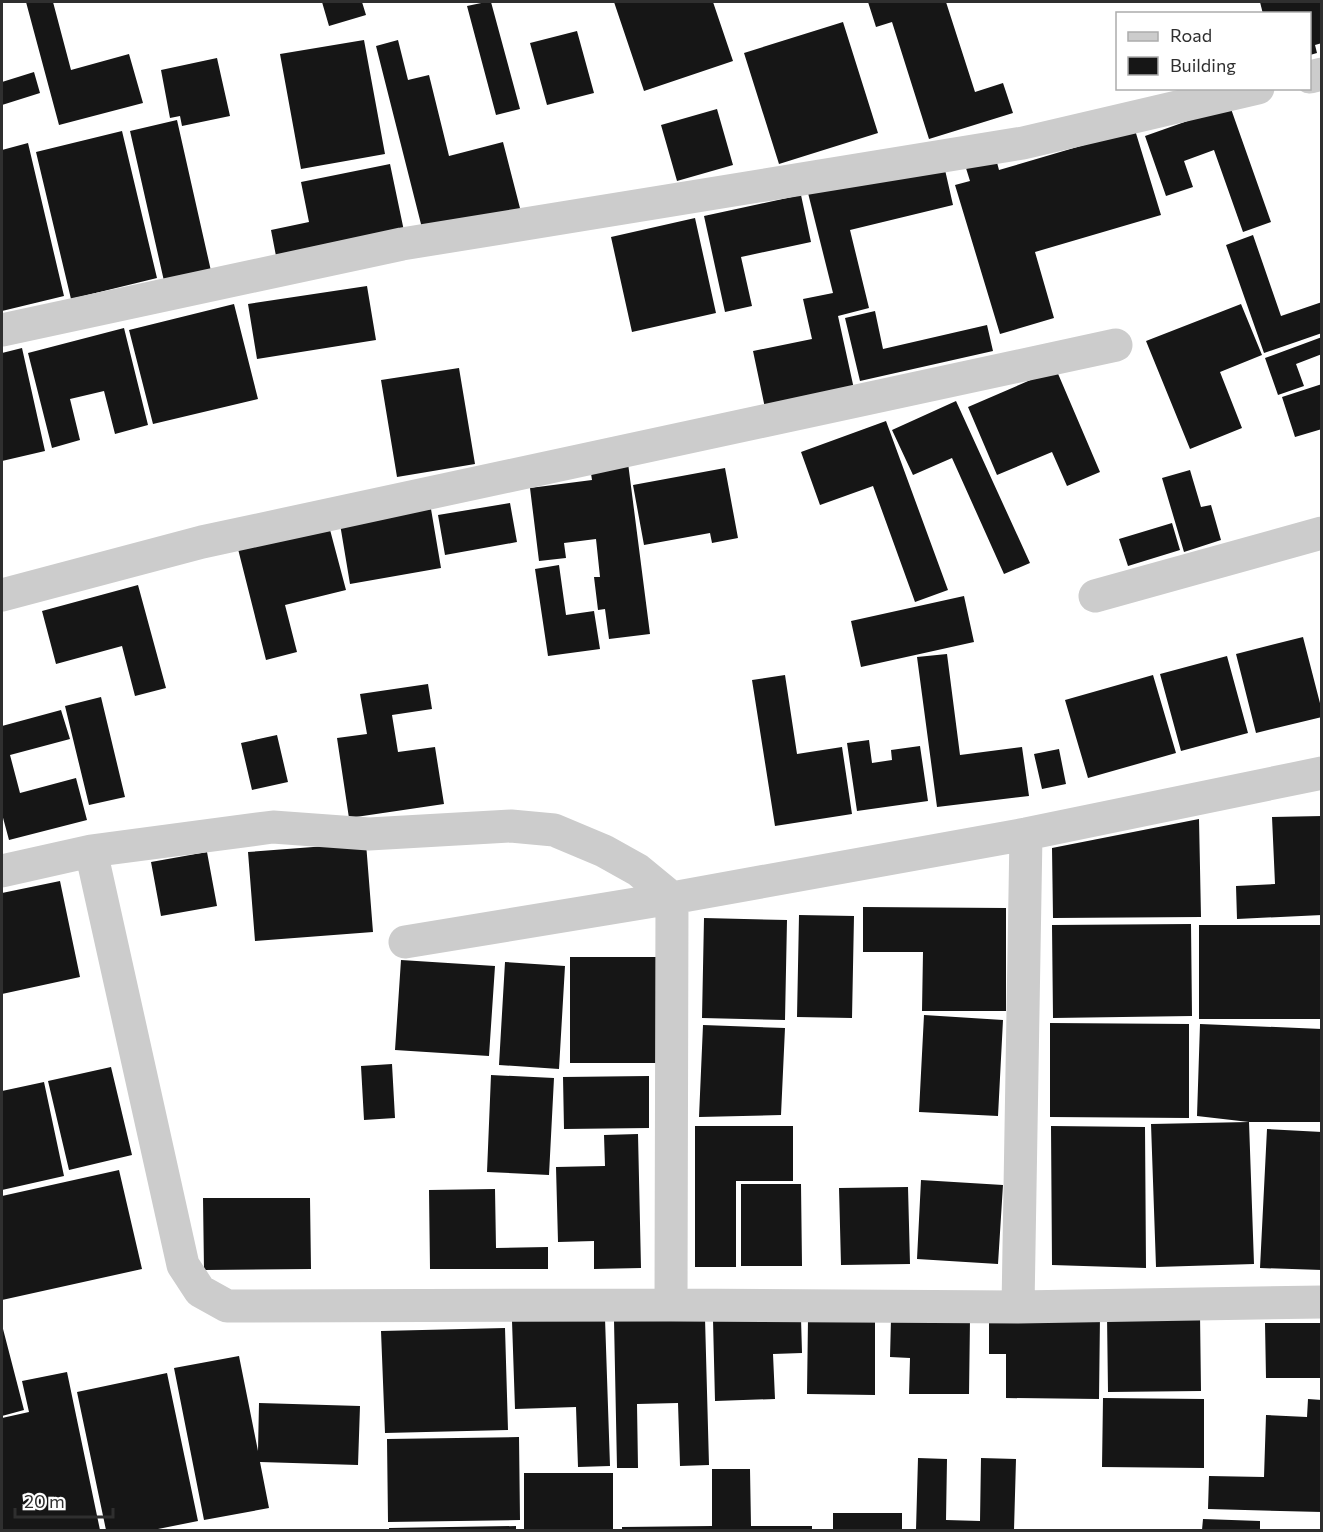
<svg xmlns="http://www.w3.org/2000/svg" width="1323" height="1532" viewBox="0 0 1323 1532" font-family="Commissioner,sans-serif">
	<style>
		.building { fill: #161616 }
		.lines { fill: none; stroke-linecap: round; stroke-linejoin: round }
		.minor { stroke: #ccc; stroke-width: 33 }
	</style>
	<rect width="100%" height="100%" fill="#fff"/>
	<!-- building -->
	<path class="building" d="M26 2H53L71 70 129 54 143 103 59 125Z
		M322 2H362L366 15 329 26Z
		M486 2H491L520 109 496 115 467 6Z
		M614 2H713L733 61 644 91Z
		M868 2H946L975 92 1003 83 1013 113 929 139 892 22 876 27Z
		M1260 2H1322V43L1315 45 1317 53 1310 55V14H1263Z
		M843 22 878 133 779 164 744 53Z
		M577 31 594 93 547 105 530 43Z
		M364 40 385 154 301 169 280 54Z
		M398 40 408 80 429 75 449 156 503 142 521 212 424 236 376 46Z
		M217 58 230 116 182 126 180 116 170 118 161 70Z
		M34 72 40 93 2 105V82Z
		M1230 106 1271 222 1243 232 1214 150 1184 161 1193 187 1166 196 1145 136Z
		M717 109 733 165 677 181 661 125Z
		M177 120 211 271 164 281 130 131Z
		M1135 130 1161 215 1035 252 1054 318 1000 334 955 185 970 181 965 165 995 155 999 170Z
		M122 131 157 278 71 299 36 152Z
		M28 143 64 296 2 311V150Z
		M943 161 953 205 850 230 869 308 838 316 854 389 765 408 753 351 812 339 803 299 833 293 808 193Z
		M390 164 404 231 276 256 271 230 309 222 301 182Z
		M801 195 811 242 741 257 752 306 725 312 704 216Z
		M695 218 716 313 632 332 611 237Z
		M1253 235 1281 316 1322 302V333L1264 353 1226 245Z
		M367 286 376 340 257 359 248 304Z
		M234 304 258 399 153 424 129 330Z
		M1241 304 1262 355 1220 372 1242 428 1190 449 1146 341Z
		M875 311 883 349 987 325 993 351 860 381 845 318Z
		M124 328 148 425 115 434 104 391 70 399 80 440 52 448 28 353Z
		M1322 337V354L1296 364 1304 386 1278 395 1265 358Z
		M22 348 45 451 2 461V353Z
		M459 368 475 464 397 477 381 380Z
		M1056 369 1100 472 1067 486 1052 452 997 475 968 407Z
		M1322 384V429L1295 437 1282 397Z
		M956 401 1030 563 1004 574 952 458 913 475 892 430Z
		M886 421 948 590 915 602 873 486 820 505 801 452Z
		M628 463 650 634 609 639 605 609 598 610 594 577H600L596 539 564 543 566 558 539 561 530 488 592 480 590 467Z
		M725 468 738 538 712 543 710 533 644 545 633 485Z
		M1190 470 1201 507 1211 505 1221 540 1184 552 1162 478Z
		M510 503 517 542 445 555 438 515Z
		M431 509 441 568 350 584 340 524Z
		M1172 523 1180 550 1128 566 1119 539Z
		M329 526 346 590 285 605 297 652 266 660 238 549Z
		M559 565 566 615 594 611 600 649 548 656 535 569Z
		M138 585 166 688 135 696 122 646 56 664 42 611Z
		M964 596 974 642 861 667 851 621Z
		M1303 637 1322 711V717L1256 733 1236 654Z
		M947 654 960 755 1022 747 1029 796 937 807 917 657Z
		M1227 656 1248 733 1181 751 1160 674Z
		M785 675 797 754 842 747 852 814 775 826 752 680Z
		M1153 675 1176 753 1088 778 1065 700Z
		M428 684 432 709 392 715 398 752 435 747 444 804 349 818 337 738 367 734 360 694Z
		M101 697 125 797 89 805 65 706Z
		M61 710 70 739 10 755 20 793 76 778 87 820 9 840 2 814V726Z
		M277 735 288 782 252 790 241 743Z
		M869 740 872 763 892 760 891 750 920 746 928 801 857 811 847 743Z
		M1059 749 1066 784 1042 789 1034 754Z
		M1322 816V915L1237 919 1236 886 1275 884 1272 817Z
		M1199 819 1201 917 1053 918 1052 848Z
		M366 843 373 932 255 941 248 852Z
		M207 852 217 906 161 916 151 862Z
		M60 881 80 977 2 994V893Z
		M863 907 1006 908V1011H922L923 952H863Z
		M799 915 854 916 852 1018 797 1017Z
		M704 918 787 920 785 1020 702 1018Z
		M1191 924 1192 1016 1053 1018 1052 925Z
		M1199 925H1322V1019H1199Z
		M570 957H657V1063H570Z
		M401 960 495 966 489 1056 395 1050Z
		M505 962 565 966 559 1069 499 1065Z
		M924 1015 1003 1020 998 1116 919 1112Z
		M1050 1023 1189 1024V1118L1050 1117Z
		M1200 1024 1322 1029V1122H1249L1254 1264 1156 1267 1151 1124 1249 1122 1197 1116Z
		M703 1025 785 1028 781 1115 699 1117Z
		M392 1064 395 1118 364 1120 361 1066Z
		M111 1067 132 1155 69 1170 48 1081Z
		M491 1075 554 1078 549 1175 487 1172Z
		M649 1076V1128L564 1129 563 1077Z
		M44 1082 64 1176 2 1190V1091Z
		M695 1126H793V1181H736V1267H695Z
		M1051 1126 1145 1127 1146 1268 1052 1265Z
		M1267 1129 1322 1132V1270L1260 1268Z
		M638 1134 641 1268 594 1269V1241L558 1242 556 1167 605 1166 604 1135Z
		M119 1170 142 1269 2 1300V1196Z
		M921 1180 1003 1185 998 1264 917 1259Z
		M741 1184H801L802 1266H741Z
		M908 1187 910 1264 841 1265 839 1188Z
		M495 1189 496 1248 548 1247V1269H430L429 1190Z
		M203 1198H310L311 1269 204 1270Z
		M989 1314 1100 1316 1099 1399 1006 1398V1354H989Z
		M1200 1314 1201 1391 1108 1392 1107 1315Z
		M605 1318 610 1466 578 1467 576 1407 515 1409 512 1321Z
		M705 1318 709 1465 680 1466 678 1403 637 1404 638 1468H617L614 1320Z
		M801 1318 802 1353 773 1354 775 1399 715 1401 713 1320Z
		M808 1319H875V1395L807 1394Z
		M891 1319H970L969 1394H909L910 1358 890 1357Z
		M1265 1323H1322V1378H1266Z
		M2 1325 24 1410 2 1416Z
		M505 1328 508 1430 385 1433 381 1331Z
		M239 1356 258 1451 259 1403 360 1406 358 1465 260 1462 269 1508 204 1520 174 1368Z
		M67 1372 100 1530H2V1418L29 1412 22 1381Z
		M167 1373 198 1521 153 1530H106L77 1392Z
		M1103 1398 1204 1399V1468L1102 1467Z
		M1308 1399 1322 1400V1512L1208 1509 1209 1476 1264 1477 1266 1415 1307 1417Z
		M519 1437 520 1520 388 1522 387 1439Z
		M918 1458 947 1459 946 1520 980 1521 981 1458 1016 1459 1014 1530H916Z
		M712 1469H750L751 1526H812V1530H622V1527L712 1526Z
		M524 1473H613V1530H524Z
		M833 1513H902V1530H833Z
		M1203 1519 1260 1521V1530H1202Z
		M516 1526V1530H389V1528Z"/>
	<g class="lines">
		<!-- minor -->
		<path class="minor" d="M1310 77 1322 74
			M2 330 402 244 1023 143 1258 88
			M2 595 202 542 1116 345
			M1095 596 1322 533
			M91 851 183 1265 200 1291 227 1306 671 1305 1018 1307 1322 1302
			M2 871 91 851 273 827 369 834 511 826 554 830 604 851 638 870 672 898 671 1305
			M405 942 672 898 1026 834 1322 773
			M1018 1307 1026 834"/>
	</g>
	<!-- border -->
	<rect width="1323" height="1532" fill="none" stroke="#2f2f2f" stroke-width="6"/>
	<!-- legend -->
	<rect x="1116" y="12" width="195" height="78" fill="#ffffff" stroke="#acacac" stroke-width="1.5"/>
	<rect x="1128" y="32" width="30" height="9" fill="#cccccc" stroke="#acacac" stroke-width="1.5"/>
	<text x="1170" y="42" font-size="18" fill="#2f2f2f">Road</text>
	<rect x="1128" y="57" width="30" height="18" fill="#161616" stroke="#acacac" stroke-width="1.5"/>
	<text x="1170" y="72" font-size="18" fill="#2f2f2f">Building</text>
	<!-- scale -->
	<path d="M15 1508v9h98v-9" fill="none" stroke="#2f2f2f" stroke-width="3"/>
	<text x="24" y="1508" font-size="18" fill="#2f2f2f" stroke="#ffffff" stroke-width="4.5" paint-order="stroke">20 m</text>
</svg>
